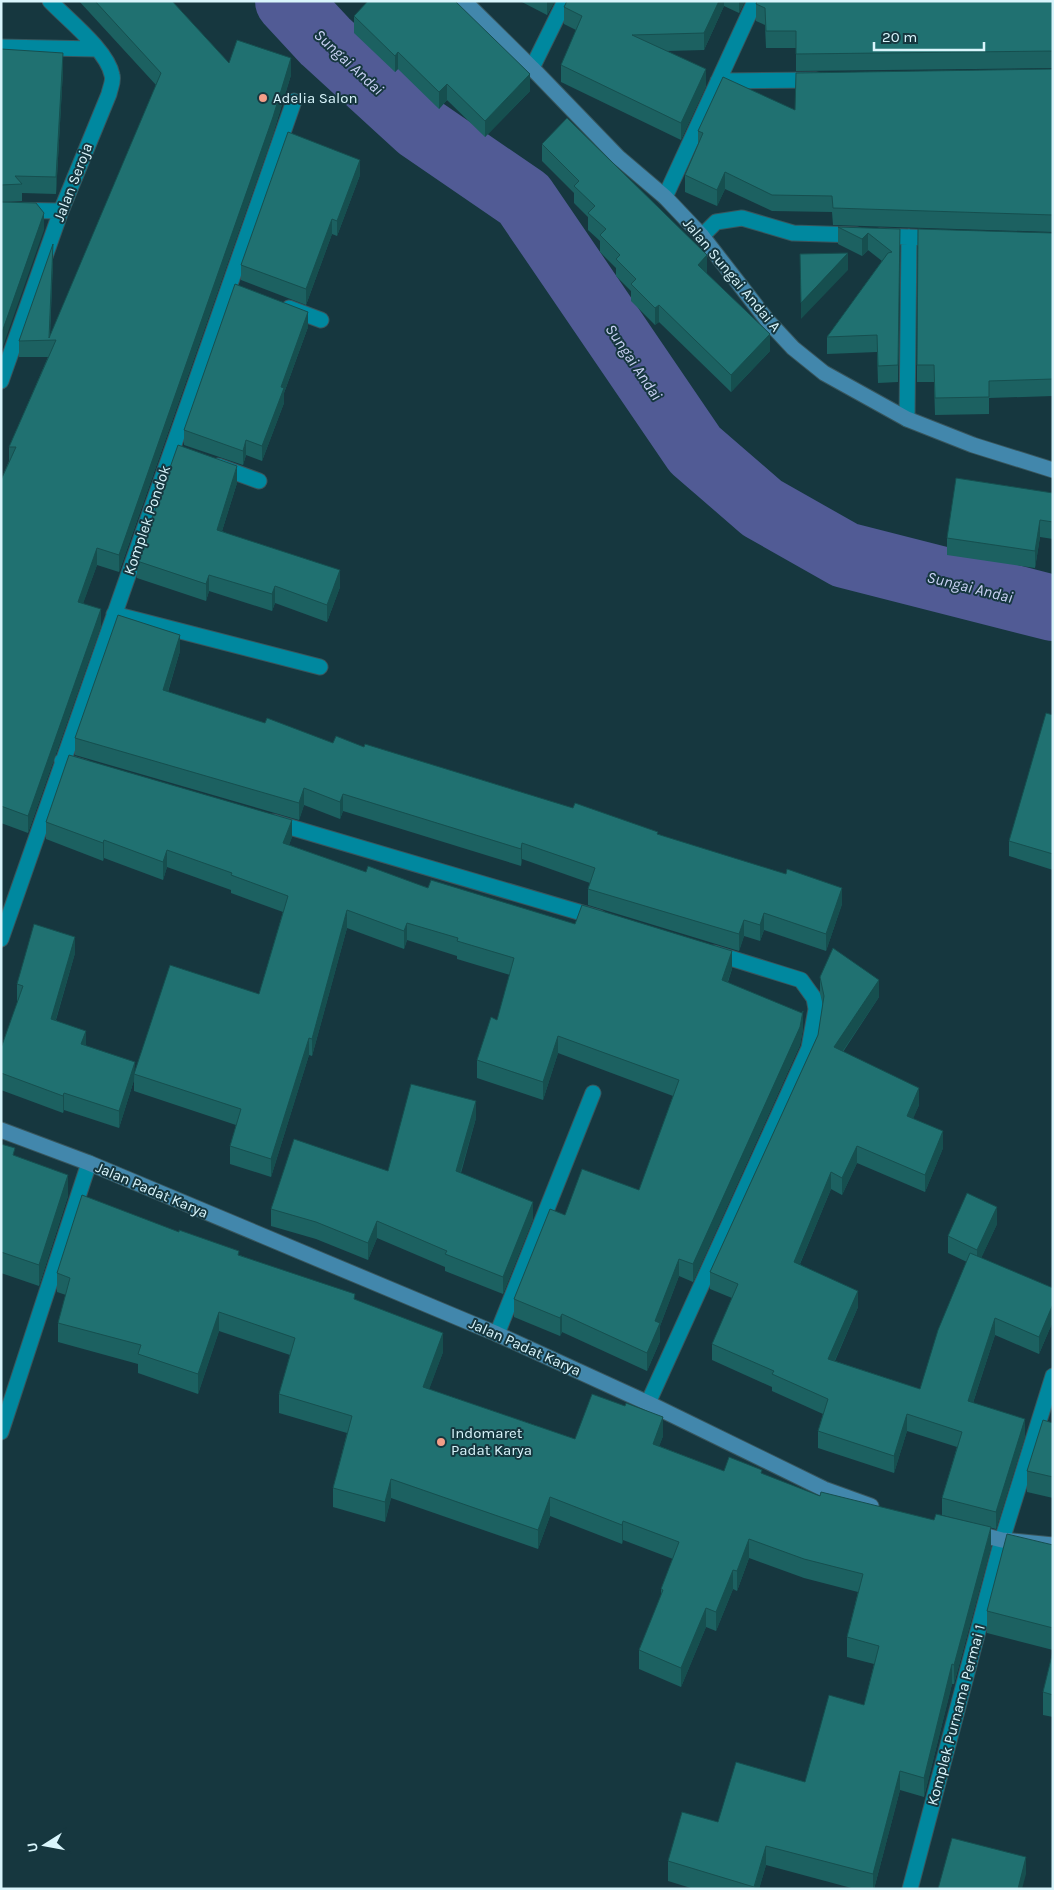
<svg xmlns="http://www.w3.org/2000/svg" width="1054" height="1890" viewBox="0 0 1054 1890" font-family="Karla,sans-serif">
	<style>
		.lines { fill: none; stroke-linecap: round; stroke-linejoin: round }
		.river { stroke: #515b95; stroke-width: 66 }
		.street-casing { stroke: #38565d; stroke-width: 17 }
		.secondary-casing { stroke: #38565d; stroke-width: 17 }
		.street { stroke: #00889f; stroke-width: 15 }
		.secondary { stroke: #4287ac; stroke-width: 15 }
		.wall { fill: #1c6161 }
		.shaded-wall { fill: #164f4f }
		.building { fill: #207171; stroke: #164f4f }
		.poi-dot { fill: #f49e88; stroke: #16373f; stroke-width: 2 }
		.labels { text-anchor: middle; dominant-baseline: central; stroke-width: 4; stroke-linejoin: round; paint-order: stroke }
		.poi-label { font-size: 15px; fill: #d9f5fc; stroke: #16373f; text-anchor: start }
		.street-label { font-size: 15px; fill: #d9f5fc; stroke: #16373f }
		.water-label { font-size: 16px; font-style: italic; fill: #c9d1f4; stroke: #16373f }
	</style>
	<rect width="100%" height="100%" fill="#16373f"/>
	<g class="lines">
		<!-- river -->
		<path class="river" d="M288 1 325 41 419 127 524 199 695 450 762 508 845 555 1053 608"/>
		<!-- street casing -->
		<g class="street-casing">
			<path id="street" d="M1 47 96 49
				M532 68 565 1
				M718 81 816 80
				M665 197 755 1
				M1 210 61 211
				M702 236 716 222 742 218 793 233 857 235
				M880 236 937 238
				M289 308 321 320
				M1 381 61 211 109 94C110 88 114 81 112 75 107 50 68 20 50 1
				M907 419 909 237
				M218 466 259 481
				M114 614 320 667
				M62 761 85 768
				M273 822 599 918
				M1 939 294 101
				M497 1334 593 1093
				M648 1403 809 1048 816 1009 814 998 801 980 714 953
				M1 1432 89 1163
				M910 1889 1002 1540 1053 1376"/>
		</g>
		<!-- secondary casing -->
		<g class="secondary-casing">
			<path id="secondary" d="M464 1 532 68 618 157 665 197 702 236 767 320 793 348 824 373 907 419 973 445 1053 470
				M1 1130 89 1163 497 1334 648 1403 824 1489 871 1506
				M971 1532 1002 1540 1053 1545"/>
		</g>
		<!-- street -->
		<use href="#street" class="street"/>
		<!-- secondary -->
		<use href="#secondary" class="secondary"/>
	</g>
	<!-- wall -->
	<path class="wall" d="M79 1H172L229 63 291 75 273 134 119 572 97 565 83 603 101 626 28 833 1 823V480L9 461V447L48 357H19V341L53 261 50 336 156 85Z
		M520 1H555L547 15Z
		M567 1H745L739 13 724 6 704 50 667 51 706 86 681 140 561 82V65L576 30 564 24V7Z
		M1053 1V68L796 71V48H766L765 25 756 21V4Z
		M354 16 530 91 485 137 447 100 439 109 398 69 395 72 354 33Z
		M1 49 63 70 56 194 22 193V201L1 202Z
		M1053 69V232L833 225 832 212 772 211 725 189 717 206 685 192V175L698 145V131L795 110Z
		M542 144 707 272 706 273 770 351 731 392 659 322 655 325 631 301V291L616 276V268L600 252V241L588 230V217L574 203V193L542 161Z
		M360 175 337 236 332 234 306 305 241 280V265Z
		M838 227 900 229 898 382 878 383 877 352 827 354V337L882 261 868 250 862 256 838 244Z
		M1053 233V396L989 398V414L935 415 934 382H917V365Z
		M308 327 284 393V403L262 461 246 455 243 465 184 445V430Z
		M237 483 222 531 340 587 327 622 275 603 272 611 209 591 206 601 137 578V561Z
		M1053 493V539L1040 537 1035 568 947 555V538Z
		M180 651 168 692 265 723 333 743 364 747 658 834 842 904 826 951 764 930 760 941 744 936 739 951 588 905V889L590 883 522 859 521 866 343 811 340 819 304 805 299 820 75 755V738Z
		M1053 715V870L1009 856V841Z
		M46 822 292 837 289 845 366 872 575 924 732 969 728 982 803 1029 800 1045 693 1282 679 1276 660 1326V1341L647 1371 562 1332 560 1336 514 1317V1299L565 1215 639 1190 673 1096 558 1053 543 1100 477 1078V1060L497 1020 510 975 457 959V956L407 940 404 949 347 928 312 1056 309 1055 271 1177 230 1164V1146L236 1125 134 1091V1080L119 1128 64 1110 63 1113 1 1090V1048L18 1001H17V984L75 953 56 1020 86 1046 135 1073 259 994 283 912 231 893V890L167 867 163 880 104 858 103 861 46 839Z
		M820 977 879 997 843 1052 919 1105 913 1118 943 1148 925 1192 857 1163 842 1195 831 1189 800 1264 858 1307 835 1361 920 1389 967 1262 948 1253V1236L997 1224 981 1258 1053 1288V1321L1039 1354 995 1335 973 1403 1025 1436 996 1529 942 1515V1498L957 1447 907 1431 894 1473 818 1448V1431L823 1414 772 1391V1387L712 1360V1344L732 1298 710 1289V1272L818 1035 823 1006 820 993Z
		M476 1118 461 1173 533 1219 503 1294 445 1271V1267L377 1238 368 1260 316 1239 271 1226V1209L388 1171Z
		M1 1144 15 1156 68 1196 39 1286 1 1273Z
		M179 1232 355 1299 443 1352 429 1389 575 1439 663 1436 659 1446 724 1471 762 1474 820 1496 991 1547 954 1684H952L924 1797 900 1790 874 1889H855L766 1865 759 1889H694L668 1881V1861L718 1822 805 1782 864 1705 874 1664 847 1657V1637L858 1592 804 1578 749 1558 737 1591 733 1589 716 1631 706 1627 681 1687 639 1669V1650L661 1597V1589L673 1559 623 1540 622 1544 550 1516 538 1549 391 1498 385 1522 333 1507V1488L347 1433 279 1413V1394L290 1355 219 1331 198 1394 138 1373V1364L58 1342V1323L66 1295 57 1292V1273Z
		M1053 1423V1498L1027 1492V1471Z
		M1053 1545V1650L987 1633V1611Z
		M1053 1651V1717L1043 1715V1692Z"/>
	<!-- shaded-wall -->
	<path class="shaded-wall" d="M547 1H555L547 15Z
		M719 1H724V6L704 50V33Z
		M739 1H745L739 13Z
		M398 52V69L395 72V56Z
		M63 53V70L56 194V177Z
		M291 58V75L273 134 119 572V555Z
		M706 69V86L681 140V123Z
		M530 74V91L485 137V121Z
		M447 84V100L439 109V92Z
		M360 160V175L337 236V221Z
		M725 172V189L717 206V190Z
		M44 213V230L1 352V335Z
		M332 219V234L306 305V289Z
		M868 233V250L862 256V239Z
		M53 244V261L49 340Z
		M848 253V270L801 319V303Z
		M707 255V272L698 282V265Z
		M659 305V322L655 325V308Z
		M308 312V327L284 393V403L262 461V446L281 387Z
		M770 334V351L731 392V375Z
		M246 440V455L243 465V451Z
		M237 466V483L217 547V530Z
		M1040 520V537L1035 568V551Z
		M97 548V565L78 618V602Z
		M340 570V587L327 622V605Z
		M209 575V591L206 601V584Z
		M275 586V603L272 611V594Z
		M101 609V626L28 833V816Z
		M180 635V651L163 707V690Z
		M304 788V805L299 820V803Z
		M343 794V811L340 819V802Z
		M292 820V837L283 861V843Z
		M104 840V858L103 861V843Z
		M522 843V859L521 866V849Z
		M167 850V867L163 880V862Z
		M842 888V904L826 951V934Z
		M347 910V928L312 1056V1039Z
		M764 913V930L760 941V925Z
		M744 920V936L739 951V934Z
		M407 923V940L404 949V931Z
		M75 937V953L51 1036V1019Z
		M732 951V969L722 997V980Z
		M879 980V997L834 1064V1047Z
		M803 1011V1029L800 1045 693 1282V1264Z
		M86 1031V1048L81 1044Z
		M558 1036V1053L543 1100V1082Z
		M309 1038V1055L271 1177V1159Z
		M135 1062 134 1080 119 1128V1111Z
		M919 1088V1105L907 1133V1116Z
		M64 1093V1110L63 1113V1096Z
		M476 1101V1118L456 1188V1171Z
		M943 1131V1148L925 1192V1175Z
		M857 1146V1163L842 1195V1178Z
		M831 1172V1189L794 1278V1262Z
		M68 1175V1196L39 1286V1265Z
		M533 1202V1219L503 1294V1277Z
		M997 1207V1224L977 1267V1250Z
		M377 1221V1238L368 1260V1243Z
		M679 1259V1276L660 1326V1341L647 1371V1353L655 1321Z
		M858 1291V1307L828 1376V1359Z
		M1053 1304V1321L1039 1354V1337Z
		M219 1312V1331L198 1394V1374Z
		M562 1314V1332L560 1336V1318Z
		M995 1318V1335L968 1418V1401Z
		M443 1333V1352L423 1406V1387Z
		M907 1414V1431L894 1473V1456Z
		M663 1417V1436L653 1463V1444Z
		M1025 1419V1436L996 1529V1512Z
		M391 1479V1498L385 1522V1502Z
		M550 1497V1516L538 1549V1530Z
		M623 1521V1540L622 1544V1525Z
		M991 1527V1547L954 1684V1665Z
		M749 1539V1558L737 1591V1571Z
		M733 1570V1589L716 1631V1612Z
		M706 1608V1627L681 1687V1668Z
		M952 1664V1684L924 1797V1778Z
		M900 1771V1790L874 1889H873V1874Z
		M766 1846V1865L759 1889H754Z
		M1026 1857V1874L1022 1889H1018Z"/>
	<!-- building -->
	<path class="building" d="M95 1H172L229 63 237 40 291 58 273 117 119 555 97 548 78 602 101 609 28 816 1 806V480L16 447H9L56 340 19 341 53 244 49 338 161 73Z
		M368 1H455L530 74 485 121 447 84 439 92 398 52 395 56 354 16Z
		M567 1H719L704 33 632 35 706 69 681 123 561 65 582 16 564 7Z
		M757 1H1053V51L796 54V31H766L765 8 756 4Z
		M1 49 63 53 56 177 15 176 22 184 1 185Z
		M1053 69V215L833 208 832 196 772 195 725 172 717 190 685 175 703 133 698 131 723 77 795 110 796 73Z
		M567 118 707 255 698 265 770 334 731 375 659 305 655 308 631 284 636 279 616 259 620 255 600 235 606 229 588 213 595 206 574 186 579 181 542 144Z
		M288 132 360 160 337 221 332 219 306 289 241 265Z
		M1 202 36 203 44 213 1 335Z
		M838 227 900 229 898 365 878 366 877 335 827 337 888 253 892 252 868 233 862 239Z
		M918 229 1053 233V379L989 381V397L935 398 934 365H917Z
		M848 253 801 303 800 254Z
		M235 284 308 312 281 387 284 388 262 446 246 440 243 451 184 430Z
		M178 445 237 466 217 530 340 570 327 605 275 586 272 594 209 575 206 584 137 561Z
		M956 478 1053 493V522L1040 520 1035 551 947 538Z
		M118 615 180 635 163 690 265 723 267 718 333 743 336 736 364 747 365 744 573 808 575 803 658 832 657 834 786 874 787 869 842 888 826 934 764 913 760 925 744 920 739 934 588 889 595 868 522 843 521 849 343 794 340 802 304 788 299 803 75 738Z
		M1046 713 1053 715V854L1009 841Z
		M69 755 292 820 283 843 366 872 368 866 428 888 431 880 575 924 582 905 732 951 722 980 802 1013 803 1011 800 1027 693 1264 679 1259 655 1321 660 1323 647 1353 562 1314 560 1318 514 1299 550 1209 565 1215 582 1169 639 1190 679 1080 558 1036 543 1082 477 1060 491 1017 497 1020 514 958 457 941 458 938 407 923 404 931 347 910 312 1039 309 1038 271 1159 230 1146 241 1109 134 1074 170 965 259 994 288 896 231 875 232 873 167 850 163 862 104 840 103 843 46 822Z
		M34 924 75 937 51 1019 86 1031 81 1044 135 1062 119 1111 64 1093 63 1096 1 1073V1048L23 986 17 984Z
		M833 948 879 980 834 1047 919 1088 907 1116 943 1131 925 1175 857 1146 842 1178 831 1172 794 1262 858 1291 828 1359 920 1389 938 1330 970 1253 1053 1288V1304L1039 1337 995 1318 968 1401 1025 1419 996 1512 942 1498 962 1432 907 1414 894 1456 818 1431 828 1399 772 1374 774 1371 712 1344 738 1284 710 1272 818 1035 824 996 820 977Z
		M411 1084 476 1101 456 1171 533 1202 503 1277 445 1254 447 1251 377 1221 368 1243 316 1222 271 1209 294 1139 388 1171Z
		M1 1144 15 1148 13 1155 68 1175 39 1265 1 1252Z
		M967 1193 997 1207 977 1250 948 1236Z
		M82 1195 179 1232V1230L239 1251 238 1255 355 1294 354 1299 443 1333 423 1387 575 1439 592 1394 625 1406 626 1403 663 1417 653 1444 724 1471 729 1457 762 1470 761 1473 820 1496 821 1492 934 1520 936 1514 991 1527 954 1665 952 1664 924 1778 900 1771 873 1874 766 1846 754 1887 668 1861 682 1812 718 1822 736 1762 805 1782 829 1695 864 1705 879 1646 847 1637 863 1574 804 1559 749 1539 737 1571 733 1570 716 1612 706 1608 681 1668 639 1650 663 1590 661 1589 679 1542 623 1521 622 1525 550 1497 538 1530 391 1479 385 1502 333 1488 352 1416 279 1394 295 1338 219 1312 198 1374 138 1354 141 1345 58 1323 70 1278 57 1273Z
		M1043 1420 1053 1423V1477L1027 1471Z
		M1007 1534 1053 1545V1628L987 1611Z
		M1053 1651V1695L1043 1692Z
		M952 1838 1026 1857 1018 1889H938Z"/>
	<!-- markers -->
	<g class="poi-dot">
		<circle cx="263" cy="98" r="5"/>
		<circle cx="441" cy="1442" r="5"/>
	</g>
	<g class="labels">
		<!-- poi labels -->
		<g class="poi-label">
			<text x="273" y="98">Adelia Salon</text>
			<text x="451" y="1433">Indomaret<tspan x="451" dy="17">Padat Karya</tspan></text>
		</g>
		<!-- street labels -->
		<g class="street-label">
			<text transform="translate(73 182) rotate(-69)">Jalan Seroja</text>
			<text transform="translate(732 275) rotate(50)">Jalan Sungai Andai A</text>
			<text transform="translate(147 520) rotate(-71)">Komplek Pondok</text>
			<text transform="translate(152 1190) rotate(23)">Jalan Padat Karya</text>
			<text transform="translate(525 1347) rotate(24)">Jalan Padat Karya</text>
			<text transform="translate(956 1715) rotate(-75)">Komplek Purnama Permai 1</text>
		</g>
		<!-- water labels -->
		<g class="water-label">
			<text transform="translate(349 62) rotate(43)">Sungai Andai</text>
			<text transform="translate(634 362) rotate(56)">Sungai Andai</text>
			<text transform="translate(970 587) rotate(14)">Sungai Andai</text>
		</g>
	</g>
	<!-- border -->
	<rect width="1054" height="1890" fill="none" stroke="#d9f5fc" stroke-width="5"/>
	<!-- north arrow -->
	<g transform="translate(45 1845) rotate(259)" stroke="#16373f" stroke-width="4" paint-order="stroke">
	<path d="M0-4L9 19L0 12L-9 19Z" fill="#d9f5fc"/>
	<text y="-8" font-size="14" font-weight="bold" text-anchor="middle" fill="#d9f5fc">U</text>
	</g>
	<!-- scale -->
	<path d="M874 42v8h110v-8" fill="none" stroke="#d9f5fc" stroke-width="2.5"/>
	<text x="882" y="42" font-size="15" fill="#d9f5fc" stroke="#16373f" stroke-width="4" paint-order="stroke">20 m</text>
</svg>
